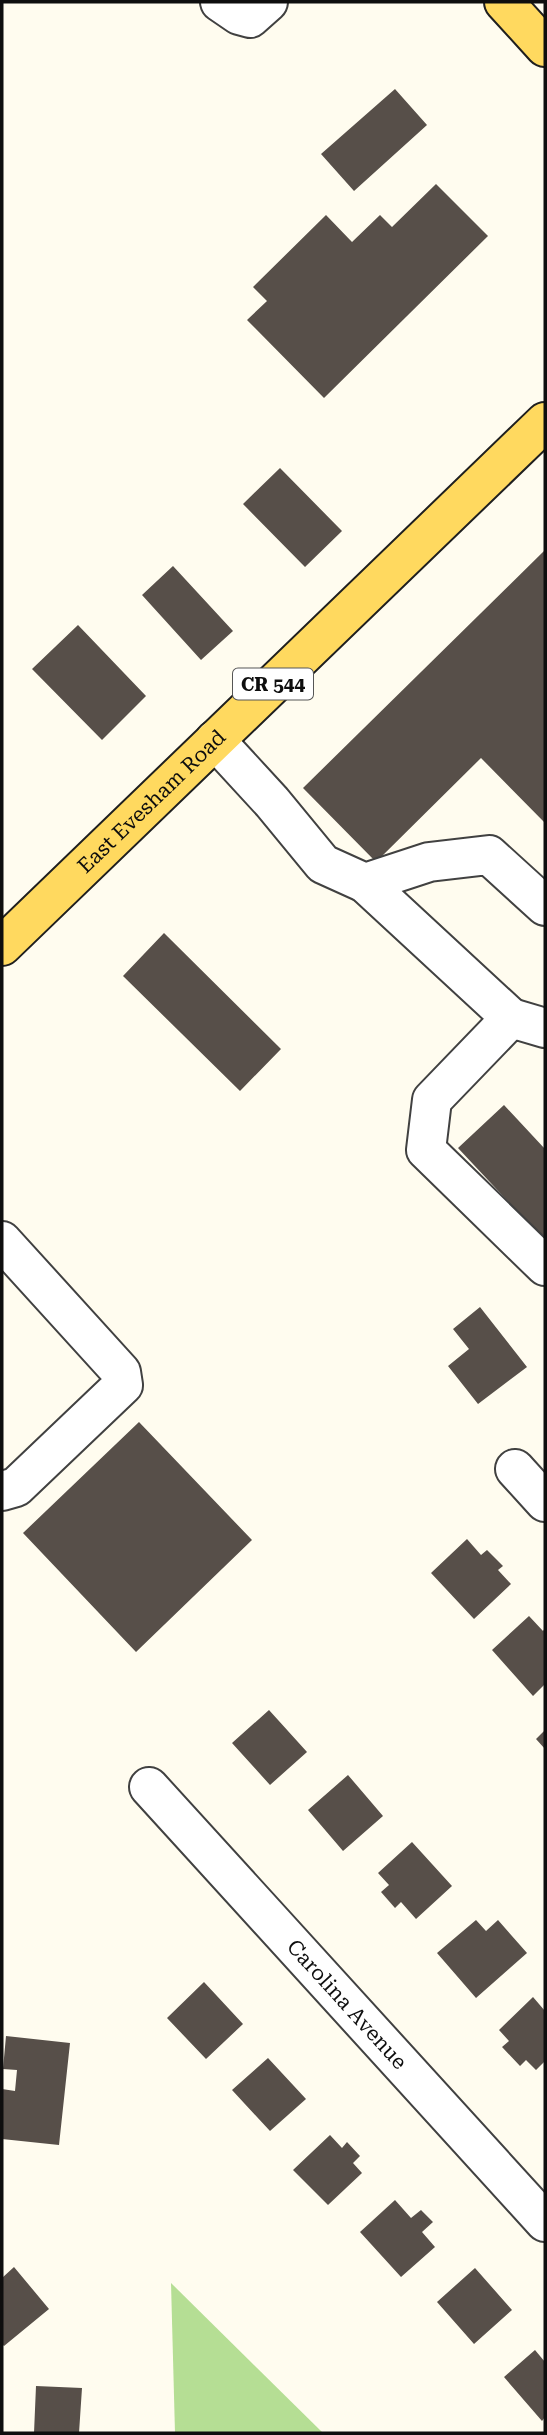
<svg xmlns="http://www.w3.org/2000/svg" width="547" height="2435" viewBox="0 0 547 2435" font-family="'Roboto Serif',serif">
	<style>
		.forest { fill: #b5de94 }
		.building { fill: #574f49 }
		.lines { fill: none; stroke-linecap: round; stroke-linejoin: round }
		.minor-casing { stroke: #414141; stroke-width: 42 }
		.major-casing { stroke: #1f1f1f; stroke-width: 42 }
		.minor { stroke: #fff; stroke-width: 38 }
		.major { stroke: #ffd95f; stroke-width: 38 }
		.labels { text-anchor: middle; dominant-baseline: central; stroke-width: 7; stroke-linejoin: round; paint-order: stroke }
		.shield { fill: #fff; stroke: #565656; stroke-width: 2 }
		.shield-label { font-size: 19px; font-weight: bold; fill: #0e0e0e }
		.street-label { font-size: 21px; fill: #0e0e0e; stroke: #fff }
	</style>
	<rect width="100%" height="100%" fill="#fffcef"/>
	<!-- forest -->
	<path class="forest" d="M171 2283 323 2433H175Z"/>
	<!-- building -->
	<path class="building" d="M395 89 427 125 354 191 321 154Z
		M436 184 488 236 324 398 247 320 267 301 253 287 326 215 352 242 380 215 392 227Z
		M280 468 342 531 305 567 243 504Z
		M545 550V823L481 758 376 862 303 788Z
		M173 566 233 631 201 660 142 595Z
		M78 625 146 696 102 740 32 669Z
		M164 933 281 1049 240 1091 123 976Z
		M504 1105 545 1149V1241L458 1148Z
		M480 1307 527 1367 478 1404 448 1366 469 1349 453 1329Z
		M139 1422 252 1540 136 1652 23 1533Z
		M467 1539 481 1555 487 1550 503 1566 498 1570 511 1584 474 1619 431 1573Z
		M529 1616 543 1631 545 1628V1684L533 1696 492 1650Z
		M269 1710 307 1752 270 1785 232 1743Z
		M545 1730V1749L536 1739Z
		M348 1775 383 1816 343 1851 308 1810Z
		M412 1842 452 1886 416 1919 401 1902 395 1908 381 1892 389 1885 378 1873Z
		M476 1920 486 1931 498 1920 527 1953 476 1998 437 1953Z
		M204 1982 243 2024 206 2059 167 2018Z
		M533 1997 545 2011V2061L536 2070 526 2060 520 2066 502 2047 509 2041 499 2030Z
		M6 2036 70 2043 59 2145 2 2139V2089L15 2091 17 2070 3 2069Z
		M268 2058 306 2099 270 2131 232 2090Z
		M330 2135 342 2148 347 2142 360 2156 353 2163 362 2173 328 2205 293 2170Z
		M395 2200 411 2218 421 2210 433 2222 422 2232 435 2247 401 2277 360 2232Z
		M14 2267 49 2309 4 2346 2 2344V2278Z
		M475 2268 512 2310 474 2344 437 2302Z
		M535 2350 545 2362V2417L542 2421 504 2377Z
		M36 2386 82 2388 79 2433H34Z"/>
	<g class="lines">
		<!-- minor casing -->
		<g class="minor-casing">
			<g id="minor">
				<path d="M220 2 239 15 250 18 268 2"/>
				<path d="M215 740 272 802 323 864 365 883 429 862 489 855 545 906"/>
				<path d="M365 883 511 1018"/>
				<path d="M545 1028 511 1018 432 1100 426 1150 545 1266"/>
				<path d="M2 1241 121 1372 123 1385 16 1487 2 1491"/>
				<path d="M515 1469 545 1502"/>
				<path id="s1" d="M149 1787 545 2222"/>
			</g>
		</g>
		<!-- major casing -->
		<g class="major-casing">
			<g id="major">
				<path d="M504 2 545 47"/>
				<path id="s2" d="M2 946 545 422"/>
			</g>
		</g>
		<!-- minor -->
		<use href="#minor" class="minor"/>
		<!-- major -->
		<use href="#major" class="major"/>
	</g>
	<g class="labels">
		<!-- shield labels -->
		<rect class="shield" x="233" y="668.5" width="80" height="31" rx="5"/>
		<g class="shield-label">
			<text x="273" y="684">CR 544</text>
		</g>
		<!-- street labels -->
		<g class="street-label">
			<text stroke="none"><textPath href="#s2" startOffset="208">East Evesham Road</textPath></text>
			<text stroke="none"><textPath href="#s1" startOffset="294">Carolina Avenue</textPath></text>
		</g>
	</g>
	<!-- border -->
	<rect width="547" height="2435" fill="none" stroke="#0e0e0e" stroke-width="7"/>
</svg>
